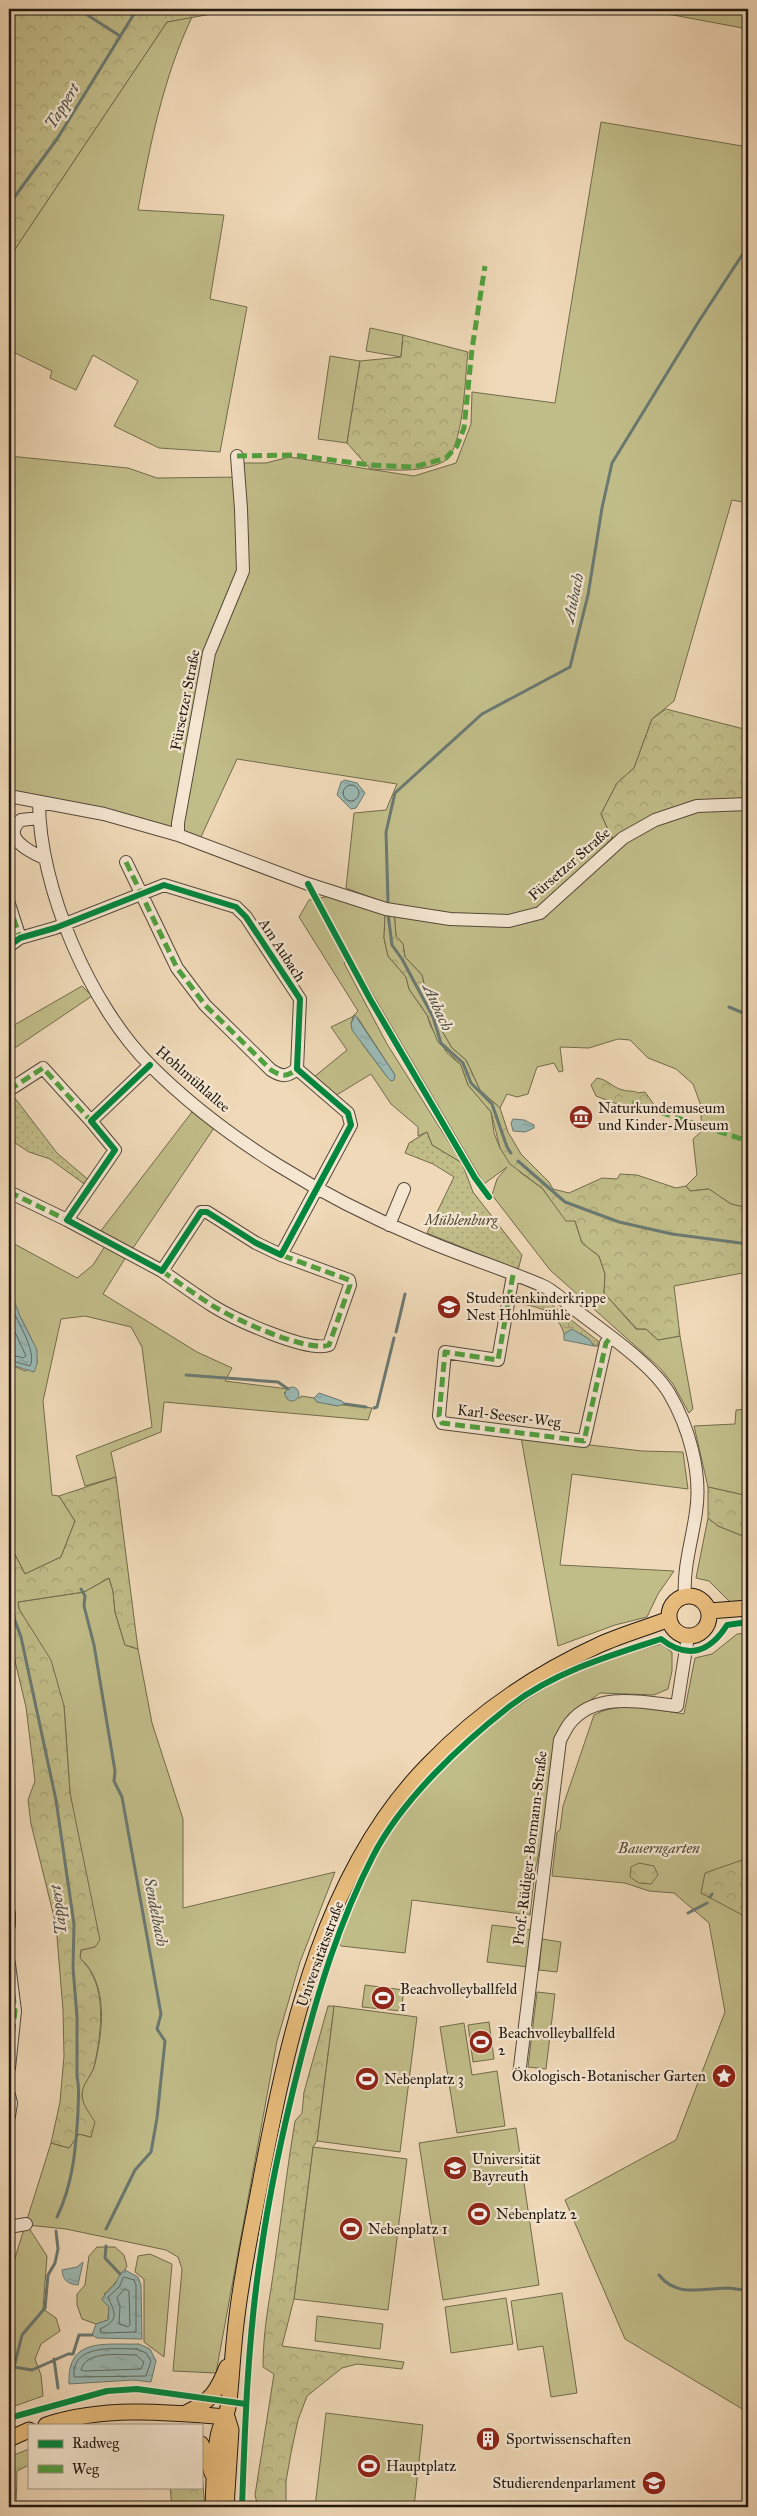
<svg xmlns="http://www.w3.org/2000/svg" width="757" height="2516" viewBox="0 0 757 2516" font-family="'IM FELL Great Primer',serif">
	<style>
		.green { fill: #c1bd89; stroke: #716b4c; fill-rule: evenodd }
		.forest { fill: url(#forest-crowns); stroke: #716b4c }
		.wetland { fill: url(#wetland-marsh); stroke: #716b4c }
		.park { fill: url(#park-dots); stroke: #716b4c }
		.water { fill: url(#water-ripples); stroke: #6a7972 }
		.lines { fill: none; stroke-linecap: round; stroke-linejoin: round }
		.shore { stroke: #5e6962; stroke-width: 1 }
		.stream { stroke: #6a7972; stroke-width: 3 }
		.minor-casing { stroke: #55493a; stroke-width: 14 }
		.major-casing { stroke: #211910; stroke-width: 17 }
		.minor { stroke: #f5e6d1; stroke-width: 12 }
		.major { stroke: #e8bc7c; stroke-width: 15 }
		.quiet { stroke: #50a13f; stroke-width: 5; stroke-dasharray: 10 5; stroke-linecap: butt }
		.cycleway-casing { stroke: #f5e6d1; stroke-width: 9 }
		.cycleway { stroke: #00873e; stroke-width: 6 }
		.labels { text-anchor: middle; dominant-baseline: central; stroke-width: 4.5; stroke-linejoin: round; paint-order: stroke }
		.street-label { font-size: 15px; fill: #211910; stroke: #f5e6d1 }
		.poi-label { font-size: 15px; fill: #211910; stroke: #f5e6d1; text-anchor: start }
		.park-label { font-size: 15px; font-style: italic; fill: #514a34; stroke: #f5e6d1 }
		.water-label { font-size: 16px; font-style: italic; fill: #4c5149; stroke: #f5e6d1 }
	</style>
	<defs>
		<pattern id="forest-crowns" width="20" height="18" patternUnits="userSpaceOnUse" patternTransform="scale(1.25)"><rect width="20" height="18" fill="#c1bd89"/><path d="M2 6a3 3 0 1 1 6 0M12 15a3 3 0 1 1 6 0" fill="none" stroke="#a6a275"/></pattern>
		<pattern id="wetland-marsh" width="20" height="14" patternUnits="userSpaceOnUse" patternTransform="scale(1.25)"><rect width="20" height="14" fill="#c1bd89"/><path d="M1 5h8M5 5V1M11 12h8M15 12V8" fill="none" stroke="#a6a275"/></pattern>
		<pattern id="park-dots" width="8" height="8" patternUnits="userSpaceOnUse" patternTransform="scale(1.25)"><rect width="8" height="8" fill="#c1bd89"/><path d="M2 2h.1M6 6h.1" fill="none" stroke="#a6a275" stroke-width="1.8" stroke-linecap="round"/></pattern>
		<pattern id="water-ripples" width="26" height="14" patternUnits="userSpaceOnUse" patternTransform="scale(1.25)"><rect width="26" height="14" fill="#9bb9b4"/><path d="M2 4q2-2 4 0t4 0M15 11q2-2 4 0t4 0" fill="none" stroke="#859e9a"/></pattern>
	</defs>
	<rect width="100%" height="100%" fill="#f0d9b8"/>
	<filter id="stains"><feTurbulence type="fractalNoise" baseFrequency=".004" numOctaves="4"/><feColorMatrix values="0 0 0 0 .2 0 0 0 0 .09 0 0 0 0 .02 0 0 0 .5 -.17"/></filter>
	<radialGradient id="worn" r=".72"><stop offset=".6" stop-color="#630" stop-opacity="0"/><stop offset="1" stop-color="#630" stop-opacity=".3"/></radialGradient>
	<!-- green -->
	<path class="green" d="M641 9H748V29Z
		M192 17C163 78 150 145 138 210L224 215 210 299 247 307 220 452 159 448 114 426 138 381 93 355 76 390 50 378 52 371 9 350V258L167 22Z
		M601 122 748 147V503L732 500 674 701 652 719 634 768 617 783 601 814 612 838 539 910 509 918 450 914 391 905 346 888 354 813 386 810 397 784 237 759 200 839 9 792V456L128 468 157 478 244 477V463H266L289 457 414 476 456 463 471 424 472 392 555 403Z
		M370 328 403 335 401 357 366 351Z
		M330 356 360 361 347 443 318 439Z
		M748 804V1208L731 1204 708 1189 690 1191 686 1186 697 1175 693 1139 702 1131 700 1103 693 1084 676 1069 648 1058 630 1040 618 1039 589 1048 560 1047 563 1071 559 1072 554 1063 537 1067 528 1094 517 1097 507 1094 500 1108 480 1090 466 1060 452 1048 442 1031 437 1011 426 993 422 975 405 957 403 944 396 936 394 911 450 919 540 913 623 838 697 806Z
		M330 896 385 915 384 938 388 956 406 977 409 989 427 1015 431 1027 447 1053 461 1065 468 1085 491 1112 494 1133 500 1148 521 1173 542 1188 557 1208 575 1221 582 1243 599 1256 605 1274 604 1293 636 1329H646L658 1340 680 1336 693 1409 689 1413 673 1384 660 1368 550 1270 492 1195 497 1179 507 1167 484 1184 352 959 344 963 387 1044 462 1163 432 1145 427 1132 418 1136V1127L391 1104 371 1074 335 1096 314 1077 347 1050 331 1027 352 1017 358 1011 299 917 309 900ZM353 1017 358 1018 395 1075 388 1078 363 1045 351 1024Z
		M82 986 92 996 9 1052V1028Z
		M192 1112 214 1128 131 1251 100 1232Z
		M9 1241 77 1278 93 1265 105 1246 126 1257 103 1294 197 1352 232 1368 225 1381 288 1389 284 1393 300 1398 301 1396 314 1398 317 1402 372 1408 368 1420 164 1402 161 1432 111 1452 116 1477 85 1486 76 1456 152 1427 142 1347 131 1327 85 1316 61 1319 43 1401 52 1495 59 1496 75 1521 61 1557 25 1574 9 1543V1364L25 1371 37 1364C37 1336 14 1315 9 1288 6 1273 9 1256 9 1241Z
		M748 1409V1496L708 1487 694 1426 735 1424 736 1410Z
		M521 1437 642 1451 683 1452 688 1489 572 1474 560 1565 674 1571 658 1594 647 1617 615 1625 558 1646Z
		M708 1518 718 1526 748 1538V1601L730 1602 709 1581 696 1578Z
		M109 1578 113 1591 115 1612 125 1645 138 1649 152 1723 183 1819V1908L335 1872 300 1962 277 2041 216 2373 173 2371 182 2269 178 2257 166 2250 66 2229 27 2225 47 2256 43 2309 56 2318 60 2331 41 2344 35 2359 41 2375 43 2396 9 2408V2277L51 2143 69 2148 79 2134 91 2137C89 2128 81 2099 82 2092 83 2083 91 2076 94 2067 103 2033 109 1983 80 1958L81 1950 95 1947 70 1793 64 1706 19 1609 18 1602 84 1592Z
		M748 1633V2429L744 2410 625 2339 565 2200 676 2140 725 2012 709 1923 674 1893 649 1891 625 1883 552 1876 557 1832 560 1830 563 1806 594 1715C621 1700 656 1710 684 1714L695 1658 712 1654 737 1634Z
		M661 1644 672 1652V1671L668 1689 654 1695 600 1693 576 1711 559 1765 535 1871 530 1915 412 1900 405 1953 341 1946 336 1940C348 1911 360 1881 376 1854 423 1778 492 1715 571 1674 599 1659 631 1653 661 1644Z
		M492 1925 533 1930 528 1967 487 1962Z
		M542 1939 561 1942 557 1972 539 1970Z
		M365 1985 404 1990 401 2011 362 2007Z
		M537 1992 555 1994 546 2069 528 2067Z
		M334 2006 417 2017 400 2152 317 2141Z
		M489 2022 494 2059 473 2062 468 2025Z
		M464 2023 472 2075 497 2071 505 2126 457 2133 440 2027Z
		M516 2128 539 2285 443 2300 419 2143Z
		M313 2147 407 2159 388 2310 294 2299Z
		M97 2247H115L124 2255 127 2266C122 2276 113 2286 104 2294L109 2307 108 2320 96 2324 82 2319 77 2305V2294L85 2285 89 2256Z
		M150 2254 172 2264 164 2357 144 2342V2279L135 2272 138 2256Z
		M562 2293 577 2393 551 2397 543 2346 518 2350 511 2301Z
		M506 2298 513 2344 451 2353 445 2307Z
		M317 2316 383 2324 380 2349 315 2341Z
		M326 2413 423 2425 414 2507H315Z"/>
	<!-- forest -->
	<path class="forest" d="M9 9H239L167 22 9 258Z
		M403 335 468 352C465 375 464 452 443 462 420 473 394 470 370 469L347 443 360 361 401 357Z
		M666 709 748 730V801L696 803 612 838 601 814 617 783 634 768 652 719Z
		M394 911 396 936 403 944 405 957 422 975 426 993 437 1011 442 1031 452 1048 466 1060 480 1090 500 1108 508 1132 521 1154 549 1182 553 1189 569 1193 602 1178 617 1179 620 1174 637 1175 676 1188 686 1186 690 1191 709 1189 731 1204 748 1208V1272L674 1286 680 1336 658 1340 646 1329H637L604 1293 605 1274 599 1256 582 1243 575 1221H566L542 1188 510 1164 500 1148 491 1112 468 1085 461 1065 438 1042 427 1015 409 989 406 977 388 956 384 938 385 915Z
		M597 1078C607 1079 613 1088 623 1090 629 1092 633 1090 638 1093L645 1092 655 1106 650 1113H641L596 1096 591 1085Z
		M116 1477 138 1649 125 1645 115 1612 113 1591 109 1578 84 1592 18 1602 19 1609 51 1660 64 1706 70 1793 100 1940 95 1947 81 1950 80 1958C108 1984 102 2031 94 2067 91 2076 82 2085 82 2095 82 2104 90 2114 95 2122L91 2137 79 2134 69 2148 51 2143 60 2102 64 2056 63 2010 56 1925 31 1824 28 1800 35 1781 26 1707 9 1636V1543L25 1574 61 1557 75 1521 59 1496Z
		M708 1487 748 1496V1538L718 1526 708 1518Z
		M748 1858V1918L701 1893 705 1873Z
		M639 1863 654 1866 658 1875 651 1884 639 1883 630 1877 631 1867Z
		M328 2006H334L317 2141 313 2147 294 2299 282 2346 404 2362 402 2369 357 2364 342 2368 307 2396 298 2420 291 2453 286 2481V2507H258L255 2495 274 2374 263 2367C263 2328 270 2299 275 2261 282 2214 287 2168 295 2121L302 2113 304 2092Z
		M29 2449V2465L17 2471 16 2507H9V2457Z
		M201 2465 205 2507H172L170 2487H201Z"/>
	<!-- wetland -->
	<path class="wetland" d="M520 1295 547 1301 598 1341V1346H594L586 1337 571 1332 564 1334C558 1313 540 1306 519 1304Z"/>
	<!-- park -->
	<path class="park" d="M11 1093 57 1153 91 1182 87 1186 50 1159 29 1152 9 1139V1095Z
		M427 1132 432 1145 462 1163 473 1192 522 1255 518 1270 427 1233 454 1177 433 1164 405 1153 409 1143Z"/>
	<!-- water -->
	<path class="water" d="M345 780 357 783 365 793 356 808 351 809 337 795 341 782Z
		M355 1015 395 1075 394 1080 391 1081 388 1078 352 1030 351 1024Z
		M513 1119 524 1120 534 1125V1128L525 1132 513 1131 511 1123Z
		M9 1287 20 1316 37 1350V1364L34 1372 9 1364Z
		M572 1329 589 1339 594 1346 564 1340V1334Z
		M285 1394a7 7 0 1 1 14 0a7 7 0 1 1-14 0Z
		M319 1393 342 1401 345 1404 337 1406 317 1402 314 1398Z
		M83 2262 78 2285C67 2284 63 2280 62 2270L77 2267Z
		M125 2270 138 2277 141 2285 142 2339 97 2338 92 2335 96 2324 108 2320 109 2307 102 2300C105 2292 111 2290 115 2284 119 2277 118 2275 125 2270Z
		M139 2344 150 2349 156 2361 151 2382 133 2380 69 2384C67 2337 104 2345 139 2344Z"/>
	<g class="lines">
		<!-- shore -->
		<path class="shore" d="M343 793a8 8 0 1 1 16 0a8 8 0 1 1-16 0Z
			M9 1303C15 1317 38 1352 30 1366L9 1360
			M9 1319 26 1356 23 1358 9 1354
			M124 2277 134 2280 136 2285V2332L101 2333 100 2329C120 2320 115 2313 108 2297L119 2287Z
			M125 2289 129 2291 130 2325 128 2327 119 2324 120 2306 117 2298Z
			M137 2349 146 2353 151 2361 146 2376 74 2377C71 2343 115 2349 137 2349Z
			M136 2355 144 2362 141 2369 84 2371 81 2370C86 2350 120 2355 136 2355Z"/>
		<!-- stream -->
		<path class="stream" d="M78 9 120 36
			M9 215 13 199 57 139 137 9
			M388 902 386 832 395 793 482 714 570 667 588 595 602 508 612 463 699 321 748 246
			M388 914 392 945 402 959 433 1017 441 1043 463 1063 471 1083 492 1104 507 1147 511 1153
			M729 1007 748 1015
			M518 1161 565 1202 619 1222 672 1234 748 1244
			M396 1332 405 1294
			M186 1375 278 1382 288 1389
			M345 1404 366 1407
			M374 1408 377 1407 394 1338
			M81 1589 85 1596 84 1606 94 1645 115 1771 114 1781 122 1797 161 2014 157 2029 165 2041 157 2118 151 2152 135 2170 106 2229
			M9 1604 21 1637 56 1800 74 1924 73 1968 77 2017V2077C80 2089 78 2100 78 2112 76 2148 73 2184 57 2217
			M710 1897 712 1894
			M688 1913 707 1903
			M56 2231 58 2249 55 2263 48 2275 45 2308 22 2335 14 2367 32 2370 68 2354H73L79 2335H92
			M106 2246 105 2258 120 2274
			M659 2275C676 2297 701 2289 725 2288 732 2288 741 2290 748 2290
			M54 2359 58 2388
			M9 2490 13 2466"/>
		<!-- minor casing -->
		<g class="minor-casing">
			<path id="minor" d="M9 796 104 814 178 835 308 884 386 909 450 919 509 921 540 913 623 838 655 820 697 806 748 804
				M39 802C39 887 90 1006 151 1066 225 1140 324 1198 420 1238 459 1255 501 1268 541 1285 552 1289 563 1300 573 1308 601 1330 651 1363 669 1393 689 1427 702 1473 696 1512 692 1541 683 1567 685 1596
				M39 818 21 820C0 837 30 852 44 858
				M178 835V823L209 653 243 571 241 509 237 456
				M126 862 177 968 205 1005 271 1070C282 1077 287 1077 297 1069
				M9 904 20 938
				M9 946 20 938 55 928 164 885 236 907 246 917 300 999 297 1069 348 1113 351 1125 281 1255 256 1243 207 1212H201L162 1271 67 1220 115 1150 91 1121 150 1065
				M9 1090 43 1068 91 1121
				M9 1192 67 1220
				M389 1225 404 1189
				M162 1271C179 1283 196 1295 213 1306 234 1319 308 1353 329 1345L350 1285 349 1280 281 1255
				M513 1275 498 1360 445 1352 439 1416 442 1423 584 1441 606 1343 611 1337
				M9 1913V1925
				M9 1964 15 2011 9 2068
				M519 2075 560 1740C563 1735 566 1728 570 1723 595 1691 643 1702 677 1706L688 1636
				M9 2095 11 2103 9 2116
				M9 2227 26 2224"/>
		</g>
		<!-- major casing -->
		<g class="major-casing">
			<path id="major" d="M669 1616a20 20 0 1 1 40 0a20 20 0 1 1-40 0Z
				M709 1611 748 1608
				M186 2413C211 2401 217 2392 227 2367
				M46 2425C103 2406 167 2412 227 2417
				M9 2439 29 2430
				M201 2444 207 2455 212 2473
				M213 2507C214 2486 214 2452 219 2432 222 2421 228 2414 229 2402 232 2373 233 2345 237 2316 243 2266 254 2217 263 2168 290 2029 325 1870 428 1765 476 1715 535 1674 599 1645 621 1635 646 1628 669 1619
				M226 2507 231 2430 227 2417"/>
		</g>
		<!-- minor -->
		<use href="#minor" class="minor"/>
		<!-- major -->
		<use href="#major" class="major"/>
		<!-- quiet -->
		<path class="quiet" d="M237 456 294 455 370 465 414 467 446 458 457 446 464 428 472 349 485 266
			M126 862 177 968 205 1005 271 1070C282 1077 287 1077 297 1069
			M9 904 20 938
			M9 1090 43 1068 91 1121
			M632 1103 748 1141
			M9 1192 67 1220
			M162 1271C179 1283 196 1295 213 1306 234 1319 308 1353 329 1345L350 1285 349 1280 281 1255
			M513 1275 498 1360 445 1352 439 1416 442 1423 584 1441 606 1343 611 1337
			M9 1913V1925
			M9 1964 15 2011 9 2068
			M9 2095 11 2103 9 2116"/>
		<!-- cycleway casing -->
		<g class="cycleway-casing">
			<path id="cycleway" d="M308 884 370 999 475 1178 489 1197
				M9 946 20 938 55 928 164 885 236 907 246 917 300 999 297 1069 348 1113 351 1125 281 1255 256 1243 207 1212H201L162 1271 67 1220 115 1150 91 1121 150 1065
				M9 2418 107 2391 137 2389 246 2404
				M242 2507C245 2422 248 2336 261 2252 270 2188 284 2125 300 2062 318 1991 339 1922 373 1856 401 1801 461 1744 510 1706 555 1672 608 1656 661 1639 688 1660 710 1652 727 1625L748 1622"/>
		</g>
		<!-- cycleway -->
		<use href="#cycleway" class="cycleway"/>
	</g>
	<!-- icons -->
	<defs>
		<g id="museum-disc" transform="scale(1.25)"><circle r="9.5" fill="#8f2418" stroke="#f5e6d1"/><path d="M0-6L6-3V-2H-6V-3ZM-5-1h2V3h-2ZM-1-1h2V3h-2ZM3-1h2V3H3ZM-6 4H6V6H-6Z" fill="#fff"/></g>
		<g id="school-disc" transform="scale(1.25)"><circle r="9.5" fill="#8f2418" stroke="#f5e6d1"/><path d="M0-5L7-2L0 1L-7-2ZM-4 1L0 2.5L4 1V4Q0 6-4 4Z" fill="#fff"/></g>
		<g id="stadium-disc" transform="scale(1.25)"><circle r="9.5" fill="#8f2418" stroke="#f5e6d1"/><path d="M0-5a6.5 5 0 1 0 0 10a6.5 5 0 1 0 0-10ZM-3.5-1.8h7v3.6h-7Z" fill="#fff"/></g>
		<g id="sight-disc" transform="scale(1.25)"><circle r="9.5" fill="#8f2418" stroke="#f5e6d1"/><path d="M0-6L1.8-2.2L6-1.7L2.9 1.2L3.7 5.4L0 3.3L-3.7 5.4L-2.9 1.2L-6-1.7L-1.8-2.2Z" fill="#fff"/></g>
		<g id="university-disc" transform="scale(1.25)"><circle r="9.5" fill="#8f2418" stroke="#f5e6d1"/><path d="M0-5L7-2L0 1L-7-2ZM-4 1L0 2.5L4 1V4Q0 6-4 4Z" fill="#fff"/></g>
		<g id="building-disc" transform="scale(1.25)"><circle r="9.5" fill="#8f2418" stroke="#f5e6d1"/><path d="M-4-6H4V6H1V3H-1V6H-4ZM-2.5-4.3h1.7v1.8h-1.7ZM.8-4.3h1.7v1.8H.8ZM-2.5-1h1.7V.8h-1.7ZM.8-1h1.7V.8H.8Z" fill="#fff"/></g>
	</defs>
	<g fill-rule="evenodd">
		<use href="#museum-disc" x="581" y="1117"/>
		<use href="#school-disc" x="449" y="1307"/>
		<use href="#stadium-disc" x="383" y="1998"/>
		<use href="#stadium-disc" x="481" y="2042"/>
		<use href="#sight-disc" x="724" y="2076"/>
		<use href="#stadium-disc" x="367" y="2079"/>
		<use href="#university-disc" x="455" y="2168"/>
		<use href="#stadium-disc" x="479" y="2214"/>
		<use href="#stadium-disc" x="351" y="2229"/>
		<use href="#building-disc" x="488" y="2439"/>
		<use href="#stadium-disc" x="369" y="2466"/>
		<use href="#university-disc" x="654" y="2483"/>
	</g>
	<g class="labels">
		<!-- street labels -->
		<g class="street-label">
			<text transform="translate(185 700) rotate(-79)">Fürsetzer Straße</text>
			<text transform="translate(569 864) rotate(-41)">Fürsetzer Straße</text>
			<text transform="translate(282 950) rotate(57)">Am Aubach</text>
			<text transform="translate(193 1079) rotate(41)">Hohlmühlallee</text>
			<text transform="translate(509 1416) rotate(7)">Karl-Seeser-Weg</text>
			<text transform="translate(530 1848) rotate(-83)">Prof.-Rüdiger-Bormann-Straße</text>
			<text transform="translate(320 1954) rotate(-70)">Universitätsstraße</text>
		</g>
		<!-- poi labels -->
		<g class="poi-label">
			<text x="598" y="1108">Naturkundemuseum<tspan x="598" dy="17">und Kinder-Museum</tspan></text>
			<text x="466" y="1298">Studentenkinderkrippe<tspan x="466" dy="17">Nest Hohlmühle</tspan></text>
			<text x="400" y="1989">Beachvolleyballfeld<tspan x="400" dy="17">1</tspan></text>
			<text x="498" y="2033">Beachvolleyballfeld<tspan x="498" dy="17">2</tspan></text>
			<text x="706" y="2076" text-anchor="end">Ökologisch-Botanischer Garten</text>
			<text x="384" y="2079">Nebenplatz 3</text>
			<text x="472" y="2159">Universität<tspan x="472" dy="17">Bayreuth</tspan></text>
			<text x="496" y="2214">Nebenplatz 2</text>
			<text x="368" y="2229">Nebenplatz 1</text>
			<text x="506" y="2439">Sportwissenschaften</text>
			<text x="386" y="2466">Hauptplatz</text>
			<text x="636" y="2483" text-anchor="end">Studierendenparlament</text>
		</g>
		<!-- park labels -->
		<g class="park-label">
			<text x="461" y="1220">Mühlenburg</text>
			<text x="659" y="1848">Bauerngarten</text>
		</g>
		<!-- water labels -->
		<g class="water-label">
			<text transform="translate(62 106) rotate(-58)">Tappert</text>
			<text transform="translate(573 598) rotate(-78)">Aubach</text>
			<text transform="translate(438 1007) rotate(65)">Aubach</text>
			<text transform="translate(58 1910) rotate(-97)">Tappert</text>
			<text transform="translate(156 1912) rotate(79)">Sendelbach</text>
		</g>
	</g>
	<!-- margin -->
	<rect width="757" height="2516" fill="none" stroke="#f0d9b8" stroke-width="30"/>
	<rect x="10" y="10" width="737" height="2496" fill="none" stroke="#211910" stroke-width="2.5"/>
	<rect x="15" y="15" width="727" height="2486" fill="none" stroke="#211910"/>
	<!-- legend -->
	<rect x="28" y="2424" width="175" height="65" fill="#f5e6d1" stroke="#a09484"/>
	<rect x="38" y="2440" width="25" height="8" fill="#00873e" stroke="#a09484"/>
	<text x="72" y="2448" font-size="15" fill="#211910">Radweg</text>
	<rect x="38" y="2465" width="25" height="8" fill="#50a13f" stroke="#a09484"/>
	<text x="72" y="2474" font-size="15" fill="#211910">Weg</text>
	<rect width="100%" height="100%" filter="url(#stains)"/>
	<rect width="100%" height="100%" fill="url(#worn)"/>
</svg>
